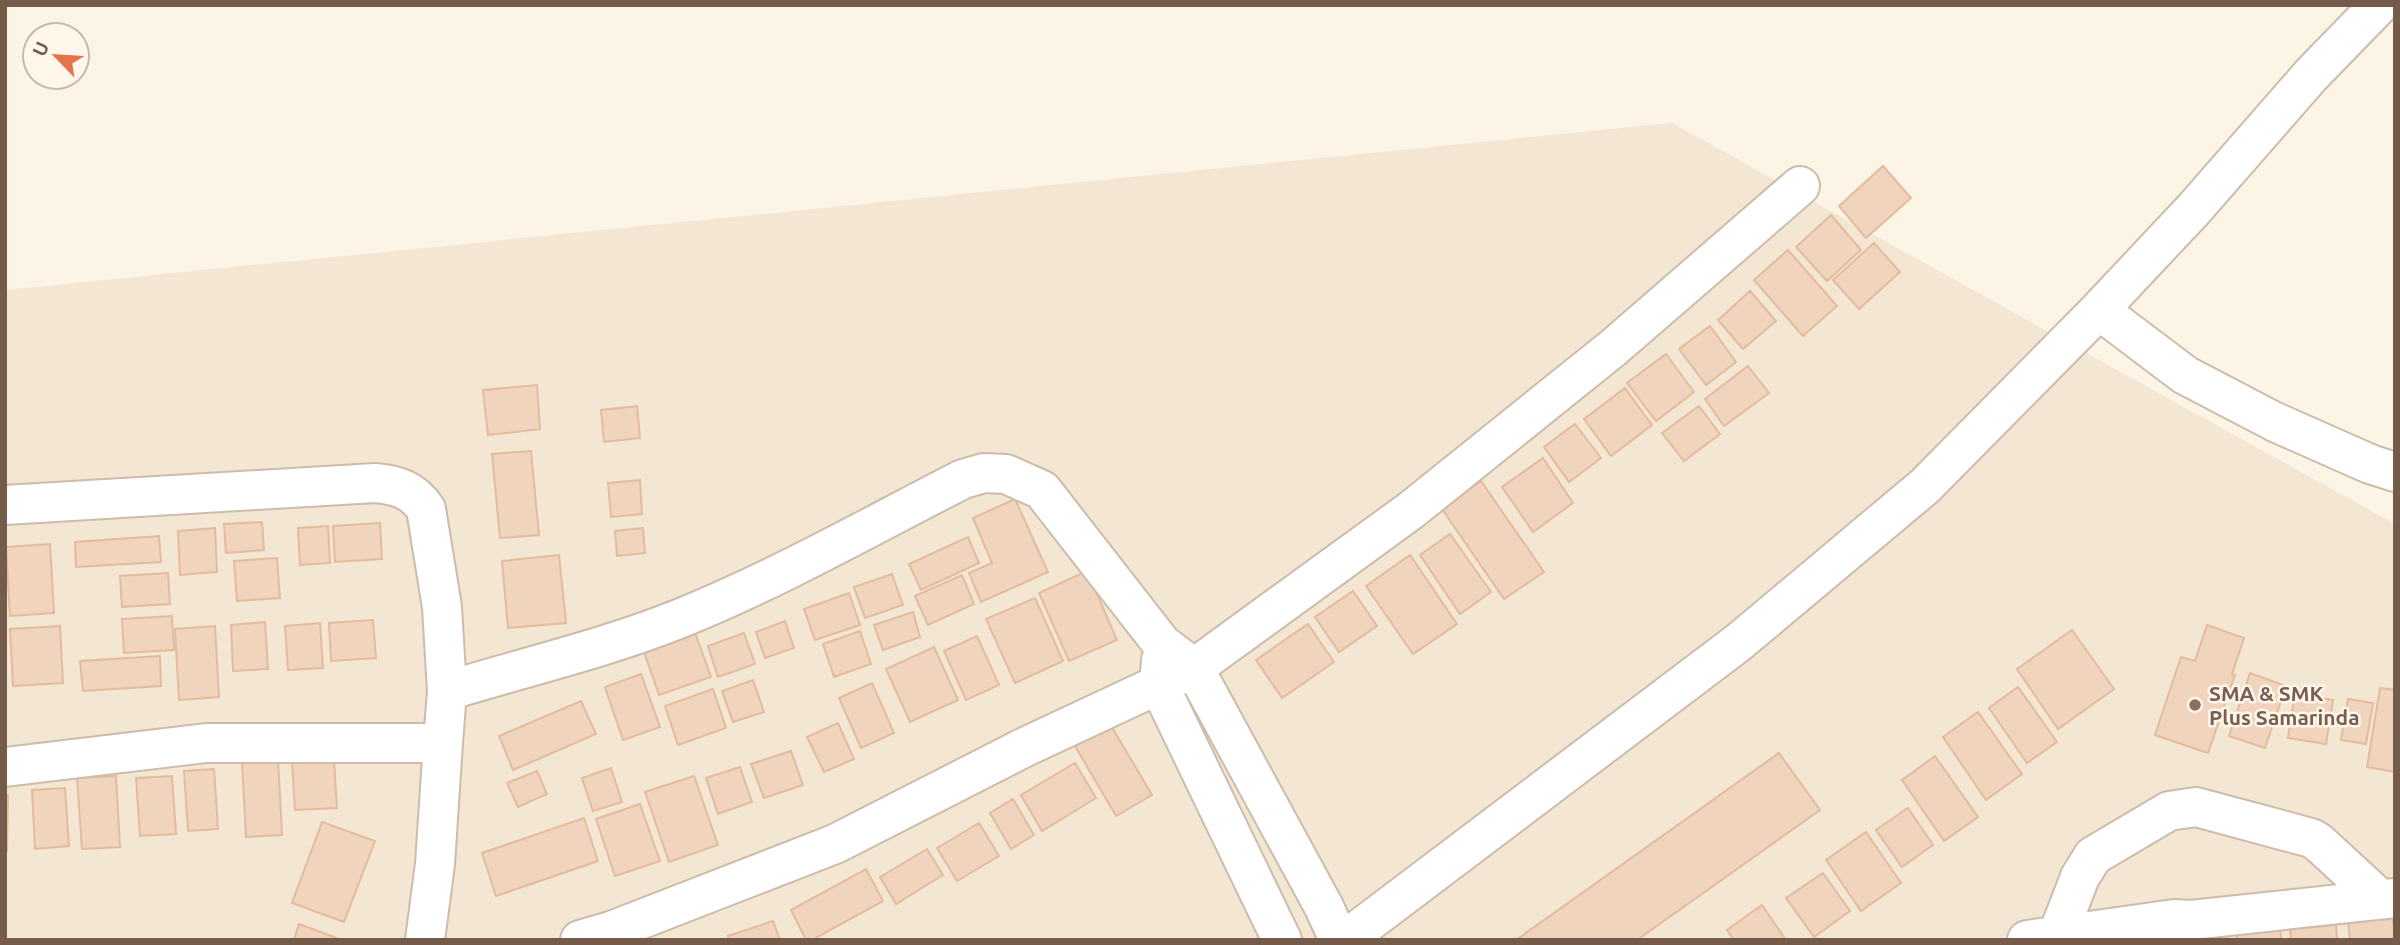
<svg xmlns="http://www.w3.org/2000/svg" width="2400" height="945" viewBox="0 0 2400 945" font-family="Ubuntu,sans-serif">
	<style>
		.residential { fill: #f3e6d3 }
		.building { fill: #f0d4bd; stroke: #e3bb9d; stroke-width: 2 }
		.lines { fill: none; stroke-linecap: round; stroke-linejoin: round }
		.minor-casing { stroke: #cdbcab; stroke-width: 42 }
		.minor { stroke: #fff; stroke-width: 38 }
		.education-dot { fill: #8d6e63; stroke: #fff8ea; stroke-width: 2.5 }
		.labels { text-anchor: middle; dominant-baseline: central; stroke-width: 5; stroke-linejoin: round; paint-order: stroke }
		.education-label { font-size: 21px; font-weight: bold; fill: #785e54; stroke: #fff8ea; text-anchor: start }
	</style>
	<rect width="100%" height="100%" fill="#fcf4e4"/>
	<!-- residential -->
	<path class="residential" d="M1672 123 2395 524V940H5V290Z"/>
	<!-- building -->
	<path class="building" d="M1883 166 1911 198 1866 238 1839 206Z
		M1831 215 1861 250 1827 281 1796 247Z
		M1874 243 1900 272 1859 309 1833 280Z
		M1788 250 1837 306 1803 336 1754 280Z
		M1750 291 1776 321 1743 349 1718 320Z
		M1710 326 1736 362 1706 385 1679 349Z
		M1666 354 1694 392 1656 421 1627 383Z
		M1748 366 1769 393 1724 426 1705 399Z
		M537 385 540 429 488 435 483 390Z
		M1625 388 1652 425 1611 456 1584 419Z
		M637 406 640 438 604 442 601 410Z
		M1699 406 1720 434 1684 461 1662 433Z
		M1575 424 1601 458 1569 482 1544 447Z
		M531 451 539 535 500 538 492 454Z
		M1543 458 1573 503 1533 532 1502 487Z
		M640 480 642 514 611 517 608 483Z
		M1481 481 1544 572 1504 599 1442 509Z
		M1015 499 1048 572 981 602 969 573 992 563 973 518Z
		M262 522 264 550 226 553 224 524Z
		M380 523 382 559 335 562 333 526Z
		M328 526 330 563 300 565 298 528Z
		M215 528 217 572 180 575 178 531Z
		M643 528 645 553 617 556 615 531Z
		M1450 534 1491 592 1460 614 1420 555Z
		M159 536 161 562 76 567 75 542Z
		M968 537 979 563 921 590 909 564Z
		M50 544 54 613 10 616 6 547Z
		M559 555 566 623 508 628 502 561Z
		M1410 555 1457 624 1413 654 1366 586Z
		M277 558 280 598 237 601 234 561Z
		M1087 571 1117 640 1069 661 1039 593Z
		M168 573 170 604 122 607 120 576Z
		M892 574 903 605 865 618 854 587Z
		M962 575 974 604 928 625 915 596Z
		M1353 591 1377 626 1339 652 1315 617Z
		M849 593 860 625 815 640 804 609Z
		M1035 598 1063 661 1015 683 986 619Z
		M913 612 920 637 883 650 874 625Z
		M172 616 174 650 124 653 122 619Z
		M373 620 376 658 331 661 329 623Z
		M785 621 794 648 765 658 756 632Z
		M265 622 268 669 233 671 231 625Z
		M320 623 323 668 288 670 285 626Z
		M1308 624 1334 662 1282 698 1256 660Z
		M2207 625 2244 638 2232 674 2235 675 2208 753 2155 735 2181 657 2195 661Z
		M60 626 63 683 13 686 10 629Z
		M215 626 219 697 179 700 175 629Z
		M694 630 711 677 659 695 643 649Z
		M2072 630 2114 689 2058 729 2017 669Z
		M860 631 871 664 834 677 823 644Z
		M744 633 755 664 718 677 708 646Z
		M977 636 999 685 966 700 944 651Z
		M934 647 958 700 910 722 886 669Z
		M160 656 161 686 83 691 80 661Z
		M2250 673 2286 686 2265 748 2229 736Z
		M641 674 660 727 623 740 605 687Z
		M753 680 764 712 733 722 722 691Z
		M872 683 894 733 861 748 839 698Z
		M2018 687 2057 742 2027 763 1989 708Z
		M2380 688 2395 690V772L2367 767Z
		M713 689 726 728 678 745 665 706Z
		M2295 694 2333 700 2326 744 2288 738Z
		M2348 699 2373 703 2366 744 2341 740Z
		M581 701 596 734 513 770 499 736Z
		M1978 712 2022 774 1986 800 1943 737Z
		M838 723 854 759 824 772 807 737Z
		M1110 724 1152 795 1116 816 1075 746Z
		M791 751 803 785 764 798 751 764Z
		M1779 753 1820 810 1637 940H1516Z
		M1935 756 1978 817 1944 841 1902 780Z
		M278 759 282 835 246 837 242 762Z
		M334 760 337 808 295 810 292 762Z
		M1075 763 1096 798 1042 831 1021 795Z
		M740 767 752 802 718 814 706 778Z
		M611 768 622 802 593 811 582 778Z
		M214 769 218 829 188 831 184 771Z
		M537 771 547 794 518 807 507 783Z
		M116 776 120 847 82 849 77 778Z
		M172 776 176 834 140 836 136 778Z
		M694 776 718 845 669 862 645 792Z
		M65 788 69 846 35 849 32 790Z
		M5 795H8L7 851H5Z
		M1013 799 1034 835 1011 849 990 813Z
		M640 804 660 861 615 876 596 819Z
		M1908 808 1933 845 1902 867 1876 830Z
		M584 818 598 861 496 896 482 853Z
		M322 822 375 841 344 922 292 903Z
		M979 823 999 856 957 881 937 848Z
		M1866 832 1901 883 1861 911 1826 860Z
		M927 849 943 875 896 904 880 877Z
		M866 869 883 901 812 940H806L791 910Z
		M1823 873 1850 911 1814 937 1786 898Z
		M1762 905 1786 940H1734L1727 930Z
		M2392 905 2395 940H2350L2347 908Z
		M773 921 780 940H729L728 936Z
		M2280 921 2281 940H2237L2236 924Z
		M2336 923 2337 940H2291L2290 927Z
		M299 924 342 940H294Z
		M2228 935V940H2189V938Z"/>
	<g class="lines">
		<!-- minor casing -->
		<g class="minor-casing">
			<path id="minor" d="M2099 310 2185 375 2275 422 2370 464 2395 472
				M5 505 375 483C398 485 413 490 426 509L442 607 447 691 443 743H206L5 767
				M1161 660 1159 685 1282 940
				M447 691C525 667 611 647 686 616 781 577 871 526 963 479L984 473 1006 474 1042 490 1162 644 1194 668 1324 907 1339 940
				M2058 934 2080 877 2093 856 2169 811 2196 807 2311 838 2318 842 2380 899
				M425 940 435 864 443 743
				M580 940 611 931 835 844 1023 748 1194 668 1410 511 1613 348 1800 186
				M1345 940 1739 642 1925 486 2099 310 2194 209 2311 75 2379 5
				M2027 940 2174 919 2191 920 2395 898"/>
		</g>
		<!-- minor -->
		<use href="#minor" class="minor"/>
	</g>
	<!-- markers -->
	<circle class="education-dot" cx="2195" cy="705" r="7"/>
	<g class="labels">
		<!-- education labels -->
		<g class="education-label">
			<text x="2209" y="693">SMA &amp; SMK<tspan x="2209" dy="24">Plus Samarinda</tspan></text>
		</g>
	</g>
	<!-- border -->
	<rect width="2400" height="945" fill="none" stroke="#745b4a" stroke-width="14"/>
	<!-- north arrow -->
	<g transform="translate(56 56) rotate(295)"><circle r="33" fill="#fff8ea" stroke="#c7b9aa" stroke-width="2"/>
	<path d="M0-5L12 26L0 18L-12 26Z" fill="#e3754c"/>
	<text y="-10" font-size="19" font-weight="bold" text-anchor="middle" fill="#745b4a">U</text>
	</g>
</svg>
